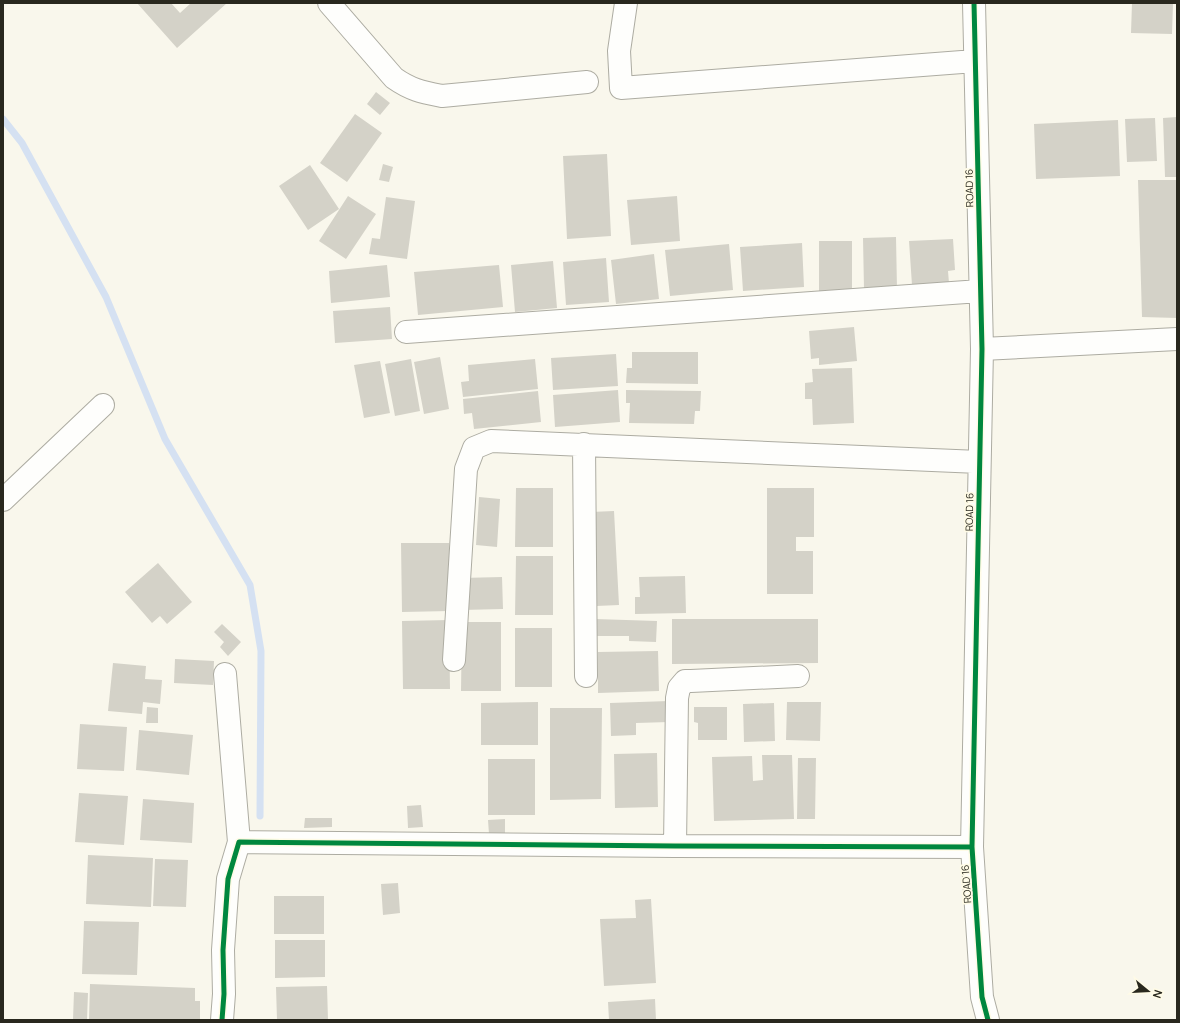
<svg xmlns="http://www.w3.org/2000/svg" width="1180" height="1023" viewBox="0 0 1180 1023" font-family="Manrope,sans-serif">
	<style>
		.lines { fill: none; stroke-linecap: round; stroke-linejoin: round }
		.stream { stroke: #d5e1f2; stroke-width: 7 }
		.building { fill: #d4d2c8 }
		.street-casing { stroke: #adaca2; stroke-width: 24 }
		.street { stroke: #fefefc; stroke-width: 22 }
		.cycleway-casing { stroke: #fffbe6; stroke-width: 8 }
		.cycleway { stroke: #00873e; stroke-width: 5 }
		.labels { text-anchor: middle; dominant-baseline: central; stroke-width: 3.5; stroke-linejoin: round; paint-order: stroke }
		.street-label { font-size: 10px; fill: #29281e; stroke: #fffbe6 }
	</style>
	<rect width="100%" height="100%" fill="#f9f7ec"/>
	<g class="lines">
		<!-- stream -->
		<path class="stream" d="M3 119 22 143 106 297 165 439 250 585 261 651 260 816"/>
	</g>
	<!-- building -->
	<path class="building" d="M137 3H171L180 13 191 3H227L177 48Z
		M1132 3H1173L1172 34 1131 33Z
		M376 92 390 103 380 115 367 104Z
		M355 114 382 133 347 182 320 163Z
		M1177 117V177H1165L1163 118Z
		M1155 118 1157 161 1127 162 1125 119Z
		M1118 120 1120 176 1036 179 1034 124Z
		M607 154 611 236 567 239 563 156Z
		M383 164 393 167 389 182 379 180Z
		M310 165 339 209 308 230 279 186Z
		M1138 180H1177V318L1142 317Z
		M348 196 376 214 346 259 319 241Z
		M677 196 680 241 631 245 627 200Z
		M386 197 415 201 407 259 369 254 372 238 380 239Z
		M896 237 897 289H864L863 238Z
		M953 239 955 270 948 271 949 283 912 285 909 241Z
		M819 241H852V292L819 293Z
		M802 243 804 287 743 291 740 247Z
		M729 244 733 290 670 296 665 250Z
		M654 254 659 299 616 304 611 260Z
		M606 258 609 302 566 305 563 262Z
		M553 261 557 308 515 312 511 265Z
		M387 265 390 297 331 303 329 271Z
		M499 265 503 307 418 315 414 272Z
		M390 307 392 339 335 343 333 311Z
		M854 327 857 361 819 365V358L811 359 809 331Z
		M632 352H698V384L626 383 627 368H632Z
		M616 354 618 386 553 390 551 358Z
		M440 357 449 409 424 414 414 362Z
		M411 359 420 411 395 416 385 364Z
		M535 359 538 389 463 397 461 382 469 381 468 365Z
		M380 361 390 413 364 418 354 365Z
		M852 368 854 423 813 425 812 399H805V383L813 382 812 369Z
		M618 390 620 422 555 427 553 395Z
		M626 390 701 391 700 411H695L694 424 629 423 630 403H626Z
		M538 391 541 422 474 429 472 413 464 414 463 399Z
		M516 488H553V547H515Z
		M767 488H814V537H796V551H813V594H767Z
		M479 497 500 499 497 547 476 545Z
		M614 511 619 605 596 606 591 512Z
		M401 543H449L450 611 402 612Z
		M516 556H553V615H515Z
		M158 563 192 602 167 624 160 616 152 623 125 592Z
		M685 576 686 613 635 614V597H640L639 577Z
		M502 577 503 609 462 610 461 578Z
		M595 619 657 621 656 642 629 641V636H595Z
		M672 619H818V663L672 664Z
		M449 620 450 689H403L402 621Z
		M462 622H501V691H461Z
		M222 624 241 642 228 656 220 647 224 642 214 632Z
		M515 628H552V687H515Z
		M658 651 659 691 598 693V652Z
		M175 659 214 661 213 685 174 683Z
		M113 663 146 666 145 679 162 680 160 704 143 702 142 714 108 711Z
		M669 701V722L636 723V735L611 736 610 703Z
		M538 702V745H481V703Z
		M787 702H821L820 741 786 740Z
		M774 703 775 741 744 742 743 704Z
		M147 707 158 708V723H146Z
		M694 707H727V740H698V723L694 722Z
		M550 708H602L601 799 550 800Z
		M80 724 127 727 124 771 77 769Z
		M139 730 193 735 189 775 136 770Z
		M657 753 658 807 615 808 614 754Z
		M762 755H792L794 819 714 821 712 757 752 756 753 781 763 780Z
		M798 758H816L815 819H797Z
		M488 759H535V815H488Z
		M79 793 128 796 124 845 75 842Z
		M143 799 194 803 192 843 140 840Z
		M421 805 423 827 408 828 407 806Z
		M305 818H332V827L304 828Z
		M505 819V833L489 834 488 820Z
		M88 855 153 858 151 907 86 904Z
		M155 859 188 860 186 907 153 906Z
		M398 883 400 913 383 915 381 884Z
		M274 896H324V934H274Z
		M651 899 656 983 604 986 600 919 636 918 635 900Z
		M84 921 139 922 137 975 82 974Z
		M275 940H325V977L275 978Z
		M90 984 195 988V1001H200V1019L194 1020H89Z
		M327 986 328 1020H277L276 987Z
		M74 992 88 993 87 1020H73Z
		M655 999 656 1020H609L608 1002Z"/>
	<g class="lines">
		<!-- street casing -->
		<g class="street-casing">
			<path id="street" d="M329 3 394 78C411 90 422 92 442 96L587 82
				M626 3 619 51 621 88 975 61
				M974 3 982 349 972 847 982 997 988 1020
				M406 332 980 291
				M982 349 1177 339
				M584 444 586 676
				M3 500 103 405
				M454 660 466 469 474 448 491 441 979 462
				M225 674 239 842
				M675 846 677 698 679 688 685 681H691L798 676
				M222 1020 224 994 223 950 228 879 239 842 675 846 972 847"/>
		</g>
		<!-- street -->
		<use href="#street" class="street"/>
		<!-- cycleway casing -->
		<g class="cycleway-casing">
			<path id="cycleway" d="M974 3 982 349 972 847 982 997 988 1020
				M222 1020 224 994 223 950 228 879 239 842 675 846 972 847"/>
		</g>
		<!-- cycleway -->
		<use href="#cycleway" class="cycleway"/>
	</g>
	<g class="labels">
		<!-- street labels -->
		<g class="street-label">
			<text transform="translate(969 188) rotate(-91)">ROAD 16</text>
			<text transform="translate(969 512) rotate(-89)">ROAD 16</text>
			<text transform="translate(966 884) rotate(-94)">ROAD 16</text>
		</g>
	</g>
	<!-- border -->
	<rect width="1180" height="1023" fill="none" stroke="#29281e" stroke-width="8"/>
	<!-- north arrow -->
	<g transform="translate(1148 991) rotate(108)" stroke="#fffbe6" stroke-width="3" paint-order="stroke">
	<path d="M0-3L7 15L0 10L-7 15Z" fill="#29281e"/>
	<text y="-6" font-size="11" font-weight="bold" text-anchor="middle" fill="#29281e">N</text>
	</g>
</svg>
